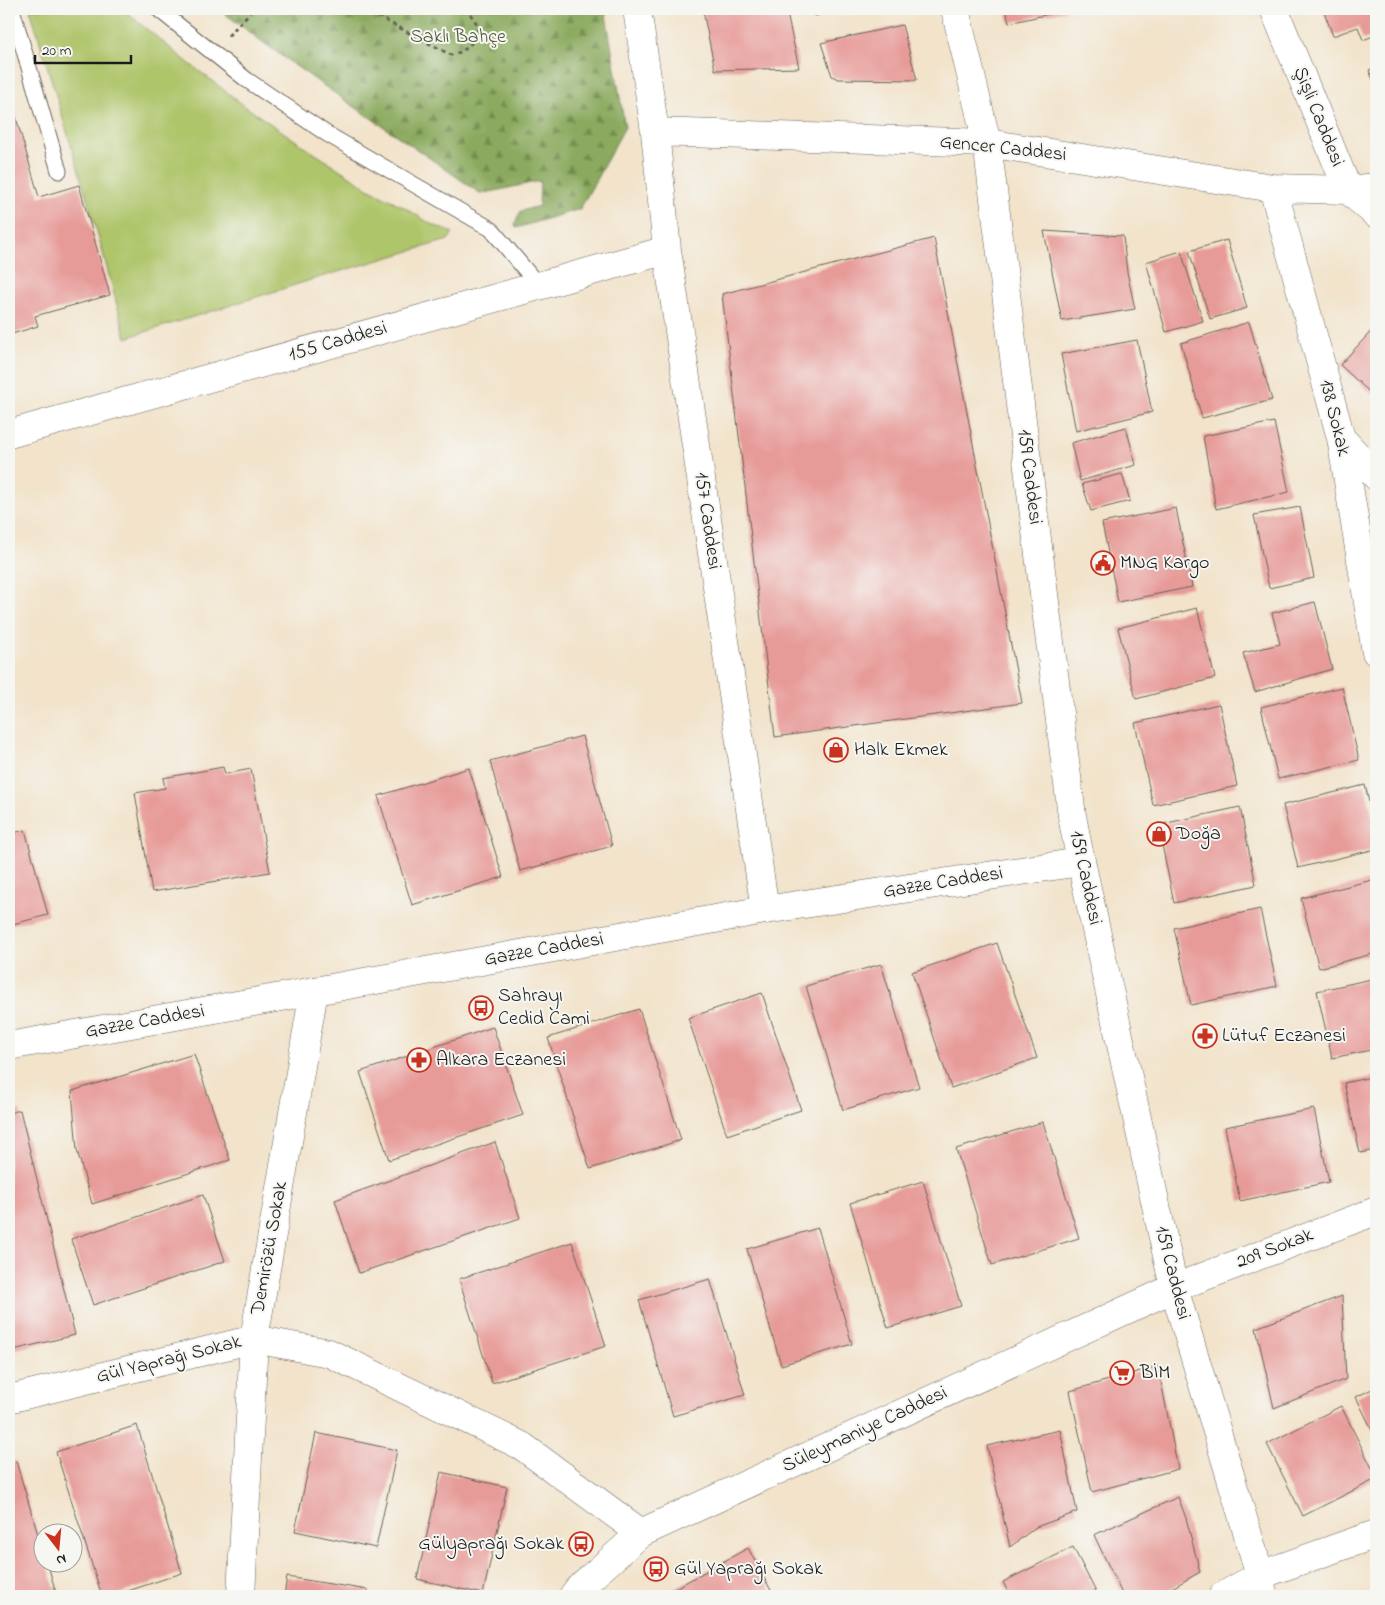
<svg xmlns="http://www.w3.org/2000/svg" width="1385" height="1605" viewBox="0 0 1385 1605" font-family="'Indie Flower',sans-serif">
	<style>
		.green { fill: #afc56a; stroke: #667043 }
		.forest { fill: url(#forest-firs); stroke: #54633d }
		.building { fill: #e79b99 }
		.lines { fill: none; stroke-linecap: round; stroke-linejoin: round }
		.service-casing { stroke: #676259; stroke-width: 17 }
		.minor-casing { stroke: #676259; stroke-width: 29 }
		.tertiary-casing { stroke: #676259; stroke-width: 29 }
		.secondary-casing { stroke: #676259; stroke-width: 29 }
		.path { stroke: #676259; stroke-width: 3; stroke-dasharray: 4 4; stroke-linecap: butt }
		.service { stroke: #fff; stroke-width: 15 }
		.minor { stroke: #fff; stroke-width: 28 }
		.tertiary { stroke: #fff; stroke-width: 28 }
		.secondary { stroke: #fff; stroke-width: 28 }
		.labels { text-anchor: middle; dominant-baseline: central; stroke-width: 4; stroke-linejoin: round; paint-order: stroke }
		.park-label { font-size: 20px; fill: #4f5737; stroke: #f6f6f2 }
		.street-label { font-size: 20px; fill: #1c1c1c; stroke: #f6f6f2 }
		.poi-label { font-size: 20px; fill: #1c1c1c; stroke: #f6f6f2; text-anchor: start }
	</style>
	<defs>
		<pattern id="forest-firs" width="22" height="20" patternUnits="userSpaceOnUse" patternTransform="scale(1.25)"><rect width="22" height="20" fill="#8baa5e"/><path d="M5 1l3.5 6h-7zM16 11l3.5 6h-7z" fill="#718a4d"/></pattern>
	</defs>
	<rect width="100%" height="100%" fill="#f6f6f2"/>
	<filter id="ink" filterUnits="userSpaceOnUse"><feTurbulence type="fractalNoise" baseFrequency=".02" numOctaves="2"/><feDisplacementMap in="SourceGraphic" scale="10" xChannelSelector="R" yChannelSelector="G"/><feConvolveMatrix kernelMatrix="1 2 1 2 8 2 1 2 1" color-interpolation-filters="sRGB"/></filter>
	<filter id="wash" filterUnits="userSpaceOnUse"><feTurbulence type="fractalNoise" baseFrequency=".0096" numOctaves="4" result="noise"/><feDisplacementMap in="SourceGraphic" scale="20" xChannelSelector="R" yChannelSelector="G"/><feGaussianBlur stdDeviation="1.12" result="paint"/><feColorMatrix in="noise" values="0 0 0 0 0 0 0 0 0 0 0 0 0 0 0 0 0 1.4 0 .05"/><feComposite in="paint" operator="in"/></filter>
	<g filter="url(#wash)">
		<rect width="100%" height="100%" fill="#f2e3ca"/>
		<!-- green -->
		<path class="green" d="M30 9H122L190 64 246 107 314 153 370 189 402 206 431 224 453 233 448 240 314 279 126 338 98 235Z"/>
		<!-- forest -->
		<path class="forest" d="M219 9H605L625 127 580 209 516 228 515 223 521 211 539 206 540 181 481 194C394 132 303 75 219 9Z"/>
		<g id="blocks">
			<!-- building -->
			<path class="building" d="M716 9H786L799 68 715 70 703 11Z
				M813 9H842L815 16Z
				M1006 9H1067V10L1009 23Z
				M1323 9H1376V35L1363 40 1358 27 1333 36Z
				M902 25 917 80 838 79 832 76 821 43Z
				M1376 67V87L1369 70Z
				M9 93 39 197 79 185 110 295 35 316 38 326 9 335Z
				M1044 231 1123 236 1127 272 1135 309 1062 321Z
				M934 238 1022 703 775 737 722 294Z
				M1227 240 1247 308 1210 319 1189 251Z
				M1181 251 1203 321 1166 332 1146 262Z
				M1249 322 1272 400 1202 418 1181 343Z
				M1376 326V398L1340 365Z
				M1137 340 1152 412 1076 431 1061 354Z
				M1274 422 1289 492 1216 509 1203 436Z
				M1126 427 1136 465 1080 481 1071 443Z
				M1122 474 1130 501 1091 511 1082 484Z
				M1300 507 1314 578 1269 588 1254 515Z
				M1176 508 1192 587 1118 602 1102 523Z
				M1315 602 1332 669 1255 692 1243 653 1280 644 1272 613Z
				M1197 608 1215 678 1136 699 1118 628Z
				M1342 687 1359 760 1278 779 1261 707Z
				M1219 704 1237 786 1153 805 1135 723Z
				M582 736 612 846 520 871 490 761Z
				M223 767 225 774 251 769 270 872 152 892 135 793 165 788 163 778Z
				M469 768 503 877 412 905 378 796Z
				M1365 785 1376 831V849L1298 868 1283 805Z
				M1240 807 1256 885 1174 903 1158 825Z
				M25 830 48 915 9 925V834Z
				M1376 879V953L1319 968 1301 898Z
				M1260 909 1277 986 1191 1005 1174 928Z
				M997 943 1037 1058 951 1088 912 972Z
				M881 964 919 1087 843 1110 806 986Z
				M1376 978V1049L1332 1058 1317 991Z
				M762 993 801 1110 727 1135 688 1018Z
				M639 1009 681 1140 590 1169 548 1038Z
				M493 1027 523 1115 389 1160 360 1072Z
				M194 1054 230 1160 92 1204 77 1150 72 1091Z
				M1376 1076V1150L1360 1153 1344 1083Z
				M1314 1109 1329 1182 1240 1201 1225 1127Z
				M20 1110 75 1335 9 1351V1113Z
				M1043 1122 1079 1238 992 1265 956 1149Z
				M495 1142 520 1218 359 1273 335 1200Z
				M923 1181 961 1306 888 1328 850 1203Z
				M203 1195 225 1261 93 1305 71 1239Z
				M818 1228 852 1344 781 1365 747 1249Z
				M572 1242 606 1346 492 1383 459 1279Z
				M710 1279 745 1395 673 1416 639 1300Z
				M1342 1296 1346 1379 1274 1408 1256 1328Z
				M1158 1366 1178 1469 1092 1492 1070 1391Z
				M1376 1387V1438L1356 1397Z
				M1341 1406 1376 1476V1479L1303 1516 1267 1444Z
				M137 1425 182 1573 113 1596H102L56 1452Z
				M1060 1430 1077 1512 1036 1527 1010 1547 987 1446Z
				M316 1433 397 1450 376 1548 295 1531Z
				M16 1461 42 1548V1562H47L57 1596H9V1463Z
				M441 1472 507 1487 483 1594 417 1579Z
				M1178 1497 1186 1518 1200 1572 1158 1596H1123L1094 1535Z
				M1073 1547 1098 1596H1010L1003 1582Z
				M748 1548 774 1596H673L670 1591Z
				M287 1577 368 1590 367 1596H284Z"/>
		</g>
	</g>
	<g filter="url(#ink)">
		<use href="#blocks" fill-opacity="0" stroke="#676259" stroke-width="1"/>
		<g class="lines">
			<!-- service casing -->
			<g class="service-casing">
				<path id="service" d="M12 9 59 171
					M158 9 247 80 327 134 491 229 539 286"/>
			</g>
			<!-- minor casing -->
			<g class="minor-casing">
				<path id="minor" d="M637 9 655 132 667 250 765 910
					M955 9 987 143 1072 816 1078 847 1174 1288 1260 1575 1263 1596
					M1274 9 1348 190 1376 214
					M655 132 987 143 1273 188 1348 190 1376 187
					M1273 188 1341 438 1376 652
					M9 434 667 250
					M1341 438 1376 476
					M1174 1288 1376 1211
					M9 1399 254 1339 329 1353 522 1446 641 1533
					M241 1596 254 1339 314 991
					M1223 1596 1260 1575"/>
			</g>
			<!-- tertiary casing -->
			<g class="tertiary-casing">
				<path id="tertiary" d="M1260 1575 1376 1534"/>
			</g>
			<!-- secondary casing -->
			<g class="secondary-casing">
				<path id="secondary" d="M9 1046 765 910 1080 862
					M573 1596 579 1588 641 1533 1174 1288"/>
			</g>
			<!-- path -->
			<path class="path" d="M364 9 451 55C468 51 473 43 479 27L467 9
				M228 36 253 9"/>
			<!-- service -->
			<use href="#service" class="service"/>
			<!-- minor -->
			<use href="#minor" class="minor"/>
			<!-- tertiary -->
			<use href="#tertiary" class="tertiary"/>
			<!-- secondary -->
			<use href="#secondary" class="secondary"/>
		</g>
	</g>
	<!-- icons -->
	<defs>
		<g id="civic-ring" transform="scale(1.25)"><circle r="9.5" fill="#f6f6f2" stroke="#c8321e" stroke-width="1.5"/><path d="M-.6-6.5H3V-4.5H.6V-3L4-1V1h2V6H-6V1h2V-1L-.6-3ZM-1.2 2.5V6h2.4V2.5Z" fill="#c8321e"/></g>
		<g id="shop-ring" transform="scale(1.25)"><circle r="9.5" fill="#f6f6f2" stroke="#c8321e" stroke-width="1.5"/><path d="M-5-2.5h2.3a2.7 3.5 0 0 1 5.4 0H5L5.5 6h-11ZM-1.5-2.5h3a1.5 2.3 0 0 0-3 0Z" fill="#c8321e"/></g>
		<g id="bus-ring" transform="scale(1.25)"><circle r="9.5" fill="#f6f6f2" stroke="#c8321e" stroke-width="1.5"/><path d="M-5-6H5V4H4V6H2V4H-2V6H-4V4H-5ZM-3.5-4V0h7V-4ZM-3.5 1.2v1.5H-2V1.2ZM2 1.2v1.5H3.5V1.2Z" fill="#c8321e"/></g>
		<g id="pharmacy-ring" transform="scale(1.25)"><circle r="9.5" fill="#f6f6f2" stroke="#c8321e" stroke-width="1.5"/><path d="M-2-6h4v4h4v4h-4v4h-4v-4h-4v-4h4Z" fill="#c8321e"/></g>
		<g id="supermarket-ring" transform="scale(1.25)"><circle r="9.5" fill="#f6f6f2" stroke="#c8321e" stroke-width="1.5"/><path d="M-6-5.5h2.5l.6 2H6L4.5 2H-2.5L-4.4-4H-6ZM-1.5 3.2a1.3 1.3 0 1 0 .1 0ZM3 3.2a1.3 1.3 0 1 0 .1 0Z" fill="#c8321e"/></g>
	</defs>
	<g fill-rule="evenodd">
		<use href="#civic-ring" x="1103" y="563"/>
		<use href="#shop-ring" x="836" y="750"/>
		<use href="#shop-ring" x="1159" y="834"/>
		<use href="#bus-ring" x="481" y="1008"/>
		<use href="#pharmacy-ring" x="1205" y="1036"/>
		<use href="#pharmacy-ring" x="419" y="1060"/>
		<use href="#supermarket-ring" x="1122" y="1373"/>
		<use href="#bus-ring" x="581" y="1544"/>
		<use href="#bus-ring" x="656" y="1569"/>
	</g>
	<g class="labels">
		<!-- park labels -->
		<g class="park-label">
			<text x="458" y="37">Saklı Bahçe</text>
		</g>
		<!-- street labels -->
		<g class="street-label">
			<text transform="translate(1318 117) rotate(68)">Şişli Caddesi</text>
			<text transform="translate(1003 149) rotate(6)">Gencer Caddesi</text>
			<text transform="translate(338 342) rotate(-16)">155 Caddesi</text>
			<text transform="translate(1334 418) rotate(76)">138 Sokak</text>
			<text transform="translate(1029 477) rotate(83)">159 Caddesi</text>
			<text transform="translate(707 521) rotate(82)">157 Caddesi</text>
			<text transform="translate(1085 878) rotate(78)">159 Caddesi</text>
			<text transform="translate(943 883) rotate(-9)">Gazze Caddesi</text>
			<text transform="translate(544 950) rotate(-10)">Gazze Caddesi</text>
			<text transform="translate(145 1022) rotate(-10)">Gazze Caddesi</text>
			<text transform="translate(270 1248) rotate(-80)">Demirözü Sokak</text>
			<text transform="translate(1275 1249) rotate(-21)">209 Sokak</text>
			<text transform="translate(1172 1273) rotate(76)">159 Caddesi</text>
			<text transform="translate(169 1360) rotate(-14)">Gül Yaprağı Sokak</text>
			<text transform="translate(865 1430) rotate(-25)">Süleymaniye Caddesi</text>
		</g>
		<!-- poi labels -->
		<g class="poi-label">
			<text x="1120" y="563">MNG Kargo</text>
			<text x="854" y="750">Halk Ekmek</text>
			<text x="1176" y="834">Doğa</text>
			<text x="498" y="996">Sahrayı<tspan x="498" dy="23">Cedid Cami</tspan></text>
			<text x="1222" y="1036">Lütuf Eczanesi</text>
			<text x="436" y="1060">Alkara Eczanesi</text>
			<text x="1140" y="1373">BİM</text>
			<text x="564" y="1544" text-anchor="end">Gülyaprağı Sokak</text>
			<text x="674" y="1569">Gül Yaprağı Sokak</text>
		</g>
	</g>
	<!-- margin -->
	<rect width="1385" height="1605" fill="none" stroke="#f6f6f2" stroke-width="30"/>
	<!-- north arrow -->
	<g transform="translate(58 1548) rotate(164)"><circle r="24" fill="#f6f6f2" stroke="#9f9f9c"/>
	<path d="M0-4L9 19L0 12L-9 19Z" fill="#c8321e"/>
	<text y="-8" font-size="14" font-weight="bold" text-anchor="middle" fill="#1c1c1c">N</text>
	</g>
	<!-- scale -->
	<path d="M35 55v8h96v-8" fill="none" stroke="#1c1c1c" stroke-width="2.5"/>
	<text x="42" y="55" font-size="15" fill="#1c1c1c" stroke="#f6f6f2" stroke-width="4" paint-order="stroke">20 m</text>
</svg>
